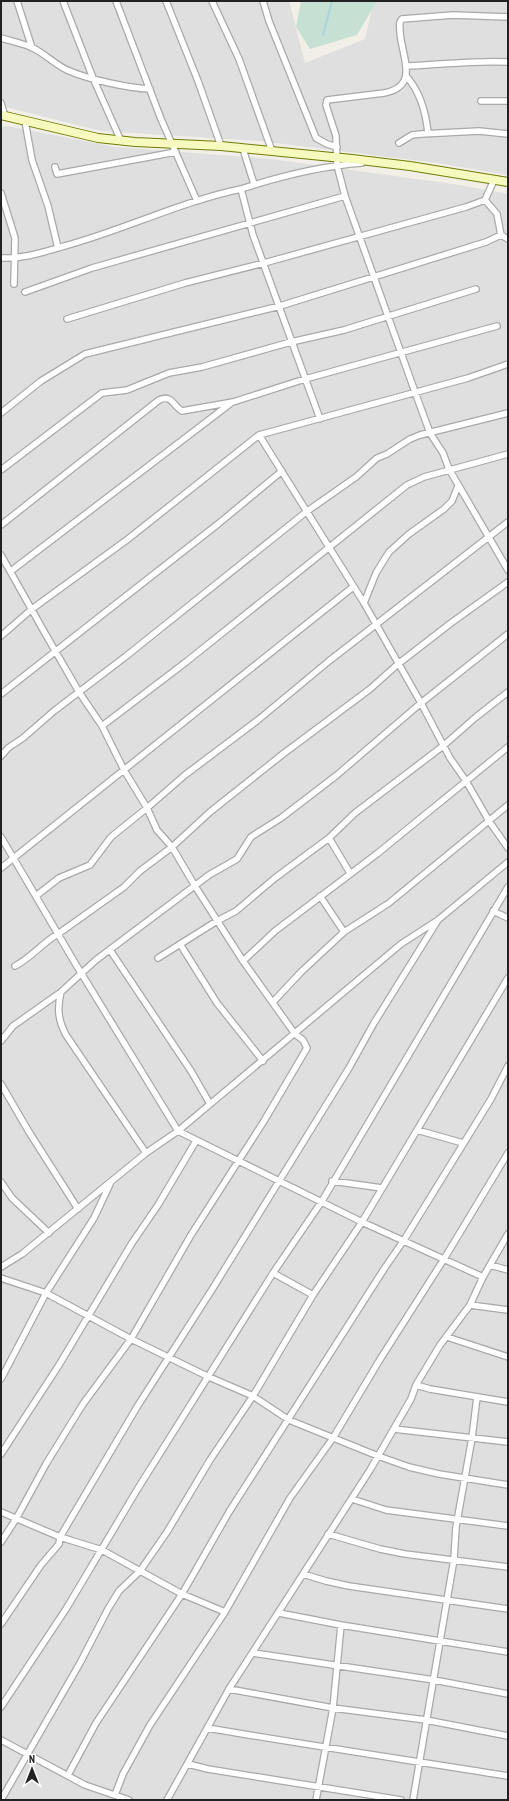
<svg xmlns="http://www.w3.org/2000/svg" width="509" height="1801" viewBox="0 0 509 1801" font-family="'PT Sans Narrow',sans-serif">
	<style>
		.residential { fill: #e0dfdf }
		.wetland { fill: #c6e0d4 }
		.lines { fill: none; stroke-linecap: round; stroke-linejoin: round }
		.stream { stroke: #aad3df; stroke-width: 2 }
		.street-casing { stroke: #a9a9a9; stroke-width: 8 }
		.secondary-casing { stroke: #707d05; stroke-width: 10 }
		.street { stroke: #fff; stroke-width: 5.5 }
		.secondary { stroke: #f7fabf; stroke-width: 8 }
	</style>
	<rect width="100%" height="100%" fill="#f2efe9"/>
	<!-- residential -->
	<path class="residential" d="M1 1H290V4L305 63 365 39 374 1H508V175L437 163 259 141 101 131 1 106Z
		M7 126 115 147 271 159 453 184 508 194V1800H1V127Z"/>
	<!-- wetland -->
	<path class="wetland" d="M301 1H377L357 35 310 49 296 27Z"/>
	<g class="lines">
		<!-- stream -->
		<path class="stream" d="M323 35 332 1"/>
		<!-- street casing -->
		<g class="street-casing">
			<path id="street" d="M17 1 32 48
				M63 1 93 78 121 141
				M116 1 161 119 197 201
				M166 1 198 81 221 146
				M212 1 239 59 272 151
				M263 1 269 21 316 138 327 144 337 147
				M508 17 453 15 402 19 400 22C396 49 425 85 384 93L327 100 326 105 336 136 337 165 345 196 415 392 430 433 443 453 449 469 508 570
				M1 38C11 41 23 43 33 48 45 54 56 65 67 70 87 79 127 88 150 89
				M407 66C441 65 474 60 508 62
				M407 77C420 92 426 114 428 133
				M481 101H508
				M1 103 5 117
				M25 121 32 160 48 206 58 248
				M399 143 412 135 421 134 479 131 508 134
				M243 149 254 184
				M55 167 57 174 176 152
				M1 193 15 238 14 284
				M501 235 508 239
				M1 258C22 259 40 253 61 247 122 231 179 202 241 189
				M25 292 92 268 345 196
				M67 319 185 283 264 263 466 207 485 200 494 180
				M1 413 41 381 85 354 280 306 486 242 501 235 497 214 485 200
				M320 419 253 235 241 189C281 176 320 166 362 163
				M259 435 364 603 421 703 450 758 466 781 489 821 508 848
				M1 470 102 393 127 390 169 373 202 367 291 342 344 330 476 289
				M1 525 159 400C172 394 173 406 182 411L233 402 305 379 497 326
				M1 555 46 635 79 692 102 726 124 770 147 808 157 830 172 847 195 886 243 961 295 1034 303 1040 307 1048 264 1121 191 1235 131 1339 83 1404 46 1464 16 1519 1 1542
				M11 571 231 403
				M364 603 376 573 389 552 409 534 444 509 452 501 458 486
				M1 636 32 609 128 539 259 435 468 378 508 364
				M1 694 218 524 282 471
				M102 726 186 662 407 485 424 477 508 454
				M1 756 8 748 23 738 54 711 125 657 306 512 356 477 377 458 387 454 410 439 420 435 508 413
				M1 837 75 963 178 1131 401 944 438 920 508 862
				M329 838 350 873
				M1 868 353 587
				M36 896 59 878 90 865 111 837 147 808 185 775 258 720 329 661 508 522
				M320 896 344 932
				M493 911 508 918
				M180 944 217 1003 263 1061
				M110 950 191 1071 210 1104
				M158 958 217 921 236 911 275 878 329 838 355 813 443 746 476 717 508 692
				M243 961 275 931 378 853 508 747
				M15 966C31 958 42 943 58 934L124 887 140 871 172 847 210 812 283 754 370 689 398 664 451 623 508 582
				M61 992C57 1008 58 1020 66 1035L146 1153
				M273 1002 301 972 344 932 389 903 508 805
				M1 1041 13 1026 61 992 96 960 209 875 237 859 251 837 281 818 337 775 421 703 508 634
				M1 1084 29 1132 78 1209
				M417 1130 463 1143
				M332 1181 382 1188
				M1 1182 12 1198 49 1233
				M490 1265 508 1270
				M1 1267 22 1254 146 1153 178 1131 362 1222 483 1277
				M273 1273 313 1295
				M1 1278 46 1293 131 1339 209 1377 253 1396 289 1420 378 1456 409 1467 439 1474 508 1485
				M470 1305 508 1310
				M447 1337 508 1357
				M1 1379 46 1293 94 1218 110 1184
				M416 1385 430 1389 508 1402
				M394 1429 508 1442
				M1 1454 59 1365 132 1243 158 1205 196 1141
				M352 1499 386 1510 508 1526
				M1 1512 60 1537 102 1550 182 1594 225 1612
				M328 1534 380 1549 405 1554 508 1567
				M303 1574 326 1581 349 1586 508 1609
				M279 1613 341 1625 508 1652
				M1 1624 41 1565 59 1544 60 1537 137 1407 213 1288 349 1068 374 1023 438 920
				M253 1653 434 1680 508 1694
				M229 1689 333 1708 426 1720 508 1736
				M1 1707 66 1609 137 1490 273 1273 322 1201 508 887
				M207 1728C307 1745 408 1760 508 1776
				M1 1740 85 1785 129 1800
				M188 1764 208 1769 401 1800
				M68 1775 96 1723 182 1594 229 1512 384 1269 404 1240 491 1099 508 1066
				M115 1795 123 1774 150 1725 225 1612 290 1498 333 1438 379 1361 444 1259 508 1153
				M1 1800 80 1663 108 1609 119 1591 140 1571 167 1532 210 1460 253 1396 313 1295 362 1222 508 978
				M167 1800 229 1689 370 1470 411 1399 416 1385 440 1345 470 1305 483 1277 508 1234
				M316 1800 333 1708 341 1625
				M413 1800 454 1559 456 1527 472 1438 477 1397"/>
		</g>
		<!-- secondary casing -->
		<g class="secondary-casing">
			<path id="secondary" d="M1 115 98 138 135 142 221 146 352 159 410 166 508 182"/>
		</g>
		<!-- street -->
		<use href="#street" class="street"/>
		<!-- secondary -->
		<use href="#secondary" class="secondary"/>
	</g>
	<!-- border -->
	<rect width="509" height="1801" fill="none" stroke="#222222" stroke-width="4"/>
	<!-- north arrow -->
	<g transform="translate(32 1769)" stroke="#ffffff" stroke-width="3" paint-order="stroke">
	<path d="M0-3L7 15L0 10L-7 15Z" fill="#222222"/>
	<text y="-6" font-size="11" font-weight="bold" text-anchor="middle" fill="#222222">N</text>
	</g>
</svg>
